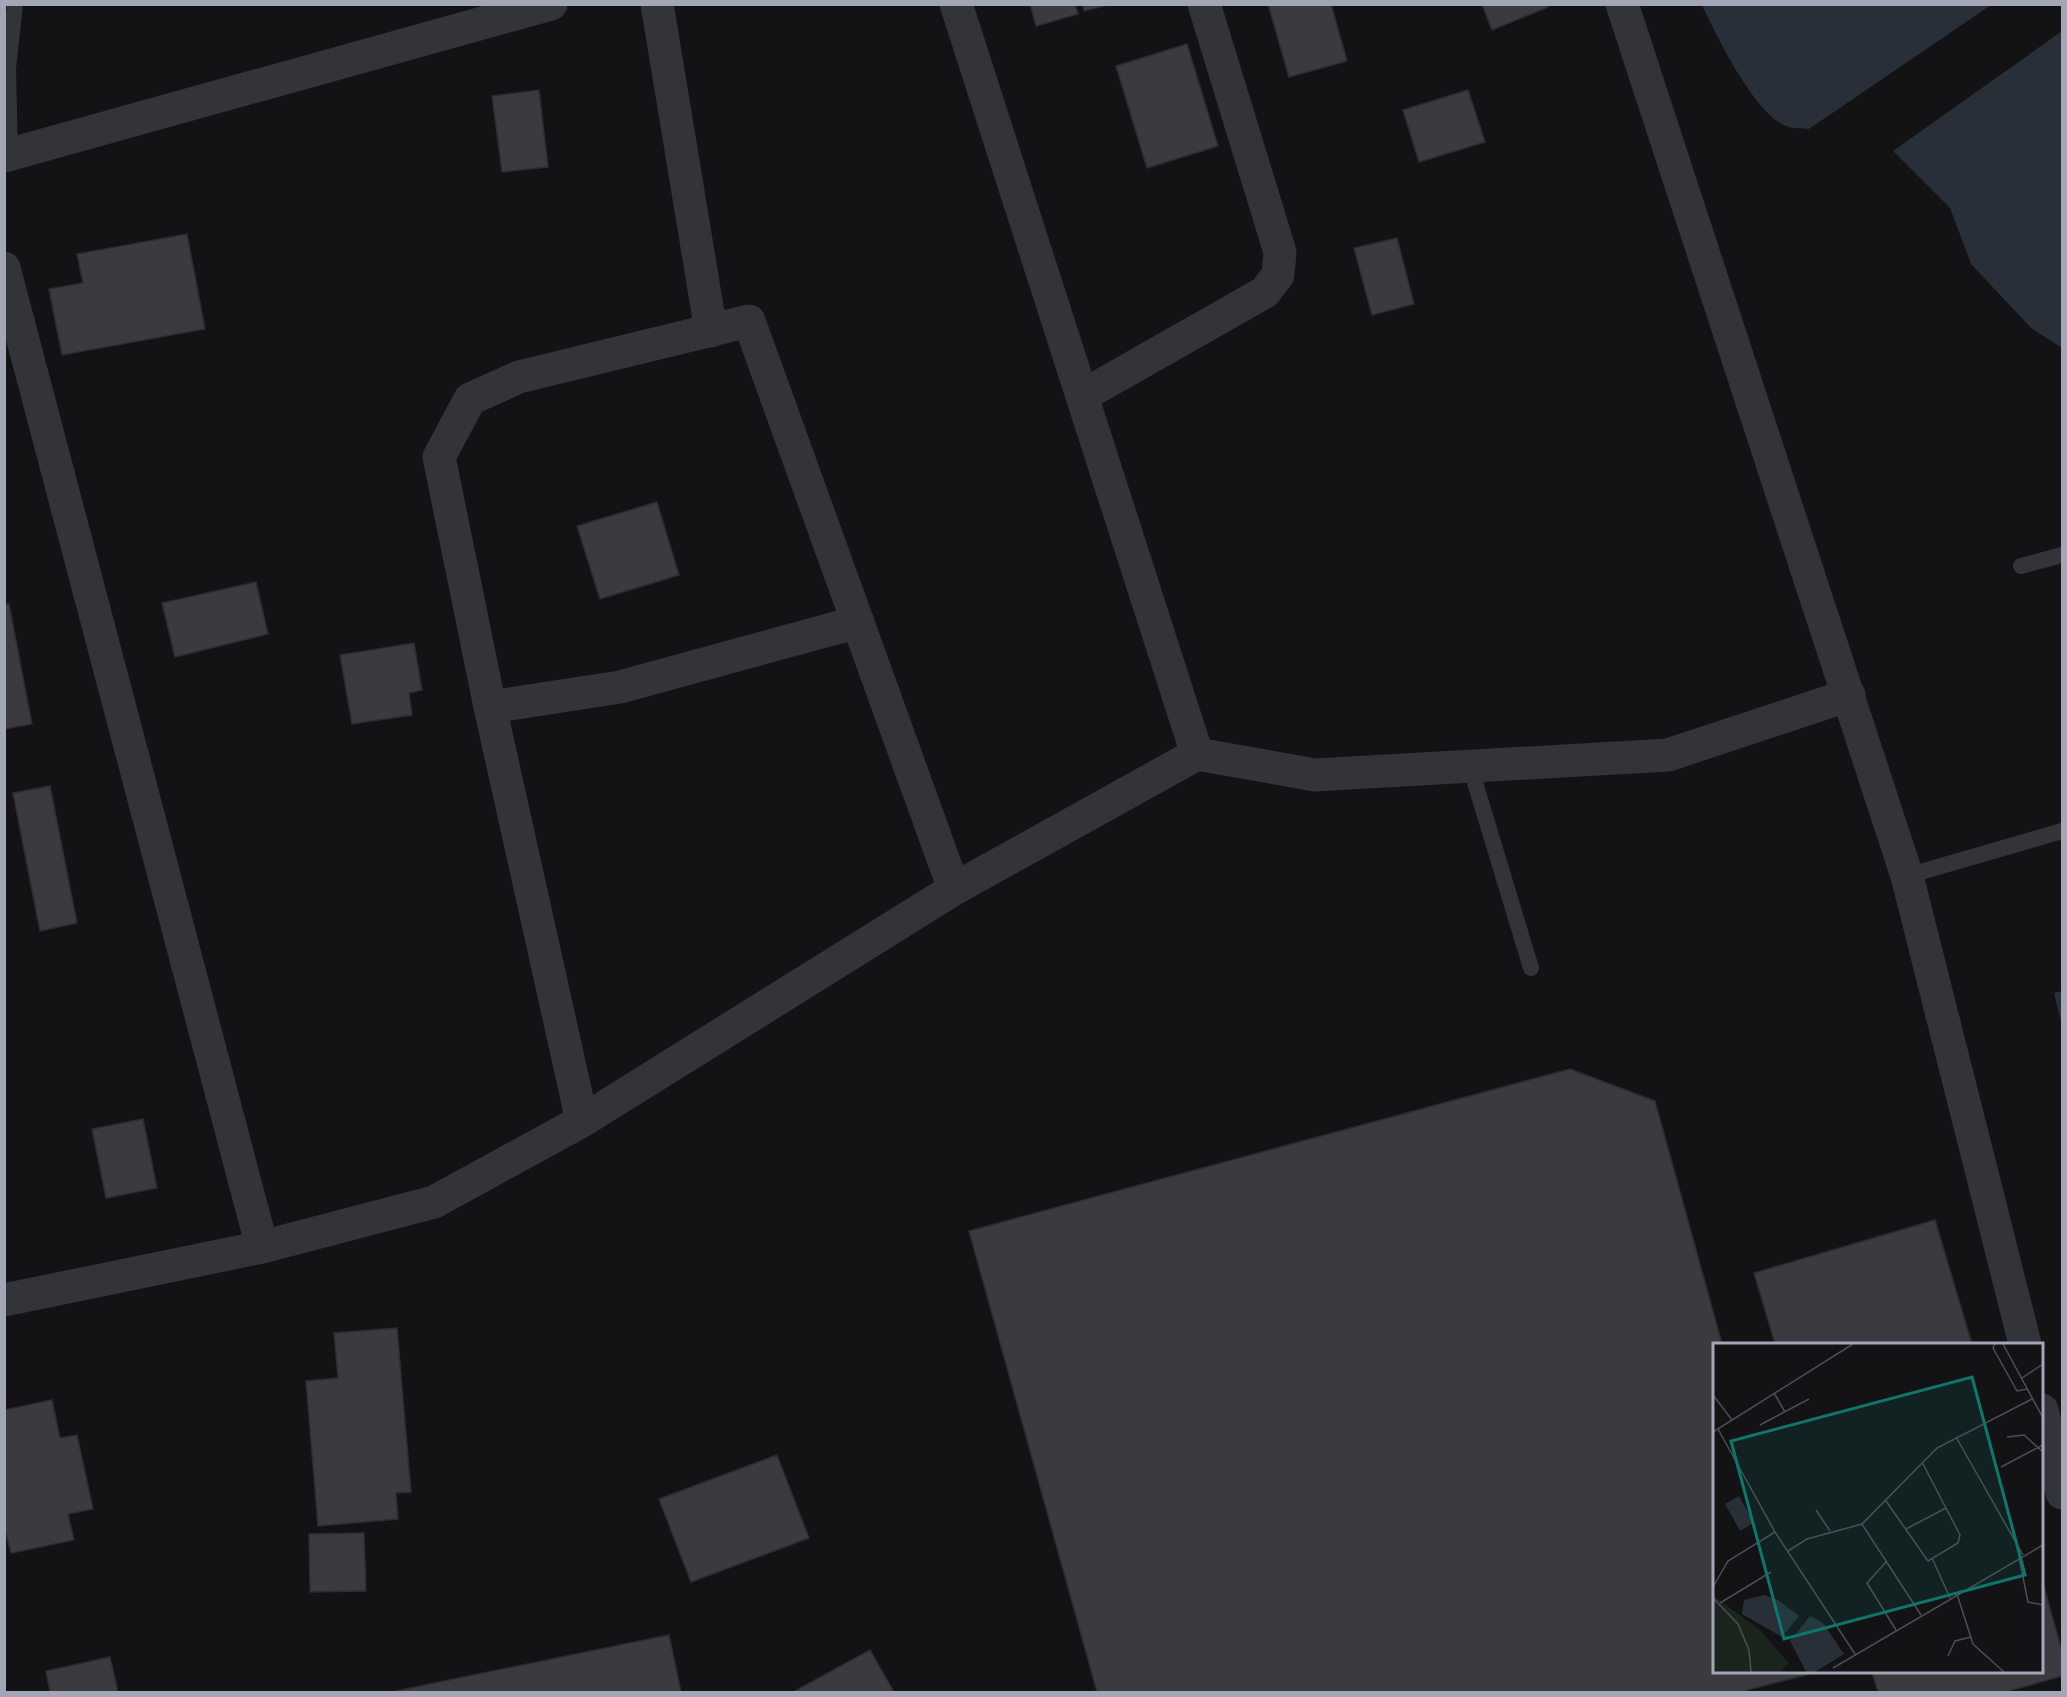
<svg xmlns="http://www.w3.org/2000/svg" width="2067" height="1697" viewBox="0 0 2067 1697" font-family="'DM Sans',sans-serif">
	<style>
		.water { fill: #282f39 }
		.building { fill: #3a3a3f; stroke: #2d2c30; stroke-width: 1.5 }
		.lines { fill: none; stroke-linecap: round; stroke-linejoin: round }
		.service { stroke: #33333a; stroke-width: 16 }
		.minor { stroke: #33333a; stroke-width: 33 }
		.inset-road { fill: none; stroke: #4d4d55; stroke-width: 1.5 }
		.view { fill: #0f766e; fill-opacity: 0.15; stroke: #0f766e; stroke-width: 3 }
		.inset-edge { fill: none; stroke: #a3a6b6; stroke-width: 3 }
	</style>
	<rect width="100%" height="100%" fill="#131214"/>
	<!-- water -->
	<path class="water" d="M1702 5H1991L1809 129C1802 128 1792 129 1786 126 1754 113 1716 35 1702 5Z
		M2062 31V348L2031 328 1971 264 1950 208 1893 151Z
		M2062 991V1026L2054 993Z"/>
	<!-- building -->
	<path class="building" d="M1030 4H1075L1078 14 1036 26Z
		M1083 4H1112L1084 11Z
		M1268 4H1331L1347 61 1289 77Z
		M1482 4H1547L1548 7 1492 30Z
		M1187 44 1218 146 1147 168 1116 66Z
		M539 90 548 167 502 172 492 96Z
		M1468 90 1485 142 1419 162 1403 110Z
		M187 234 205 329 62 355 49 289 83 283 77 254Z
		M1397 238 1414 304 1372 315 1354 248Z
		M657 502 679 575 600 599 577 526Z
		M256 582 268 634 175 657 162 603Z
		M4 604H9L32 724 4 729Z
		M414 643 422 690 409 693 412 715 352 724 340 655Z
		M50 786 77 923 40 931 13 793Z
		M1570 1069 1655 1101 1722 1344H1714V1672L1813 1673 1740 1692H1097L969 1231Z
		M143 1119 157 1188 106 1198 92 1129Z
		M1935 1220 1972 1344H1775L1754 1273Z
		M397 1328 411 1492 396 1493 398 1519 318 1526 306 1381 338 1378 334 1333Z
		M52 1400 60 1438 77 1435 93 1509 68 1514 74 1540 11 1553 4 1526V1410Z
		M777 1455 809 1538 691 1582 659 1499Z
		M364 1533 366 1591 310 1592 309 1534Z
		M2042 1580 2062 1651V1676L2005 1692H1878L1872 1672H2042Z
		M669 1635 681 1692H391Z
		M870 1650 894 1692H793Z
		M110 1657 118 1692H50L46 1671Z"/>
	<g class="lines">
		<!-- service -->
		<path class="service" d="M10 154 8 69 15 4
			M2021 566 2062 555
			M1470 766 1531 968
			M1907 876 2062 831"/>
		<!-- minor -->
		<path class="minor" d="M657 4 711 331
			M956 4 1197 754
			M1622 4 1907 876 2025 1344
			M4 156 551 4
			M4 268 262 1247
			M1082 396 1265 292 1278 275 1280 252 1204 4
			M490 707 620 687 858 622
			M582 1121 490 707 439 457 470 399 519 377 749 321 954 889
			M4 1300 262 1247 434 1202 582 1121 954 889 1197 754 1315 775 1668 755 1849 695
			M2042 1410 2062 1493"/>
	</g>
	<!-- overview -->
	<g transform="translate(1713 1343)">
		<rect width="330" height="330" fill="#131214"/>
		<path d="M0 252 48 288 76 320 67 329H0Z" fill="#1c241e"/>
		<path d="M26 153 41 180 27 188 12 161ZM51 252 65 257 86 273 69 294 29 271 31 257ZM97 273 110 280 131 311 102 329H93L77 298Z" fill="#282f39"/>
		<path class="inset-road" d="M282 1 280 5 304 48 314 46M290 1 330 75M309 35 330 21M61 50 72 69M0 52 19 77M47 82 96 56M5 86 62 189 142 311M0 89 140 1M243 94 310 212M294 94 311 92 330 109M288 124 330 102M173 158 215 218 245 200 247 192 209 119M103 167 117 188M149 181 208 272M193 186 233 165M75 208 94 196 149 181 224 105 319 56M306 214 315 259 330 262M219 215 237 255M173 219 154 240 183 287M0 244 15 218 62 189M244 251 260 301 291 329M0 255 25 281 36 307 38 329M7 260 58 229M235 313 242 298 258 294M120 325 330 202"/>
		<path class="view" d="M259 34 312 232 71 296 18 98Z"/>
		<rect width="330" height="330" class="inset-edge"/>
	</g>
	<!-- border -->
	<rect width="2067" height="1697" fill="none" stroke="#a3a6b6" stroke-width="12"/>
</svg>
